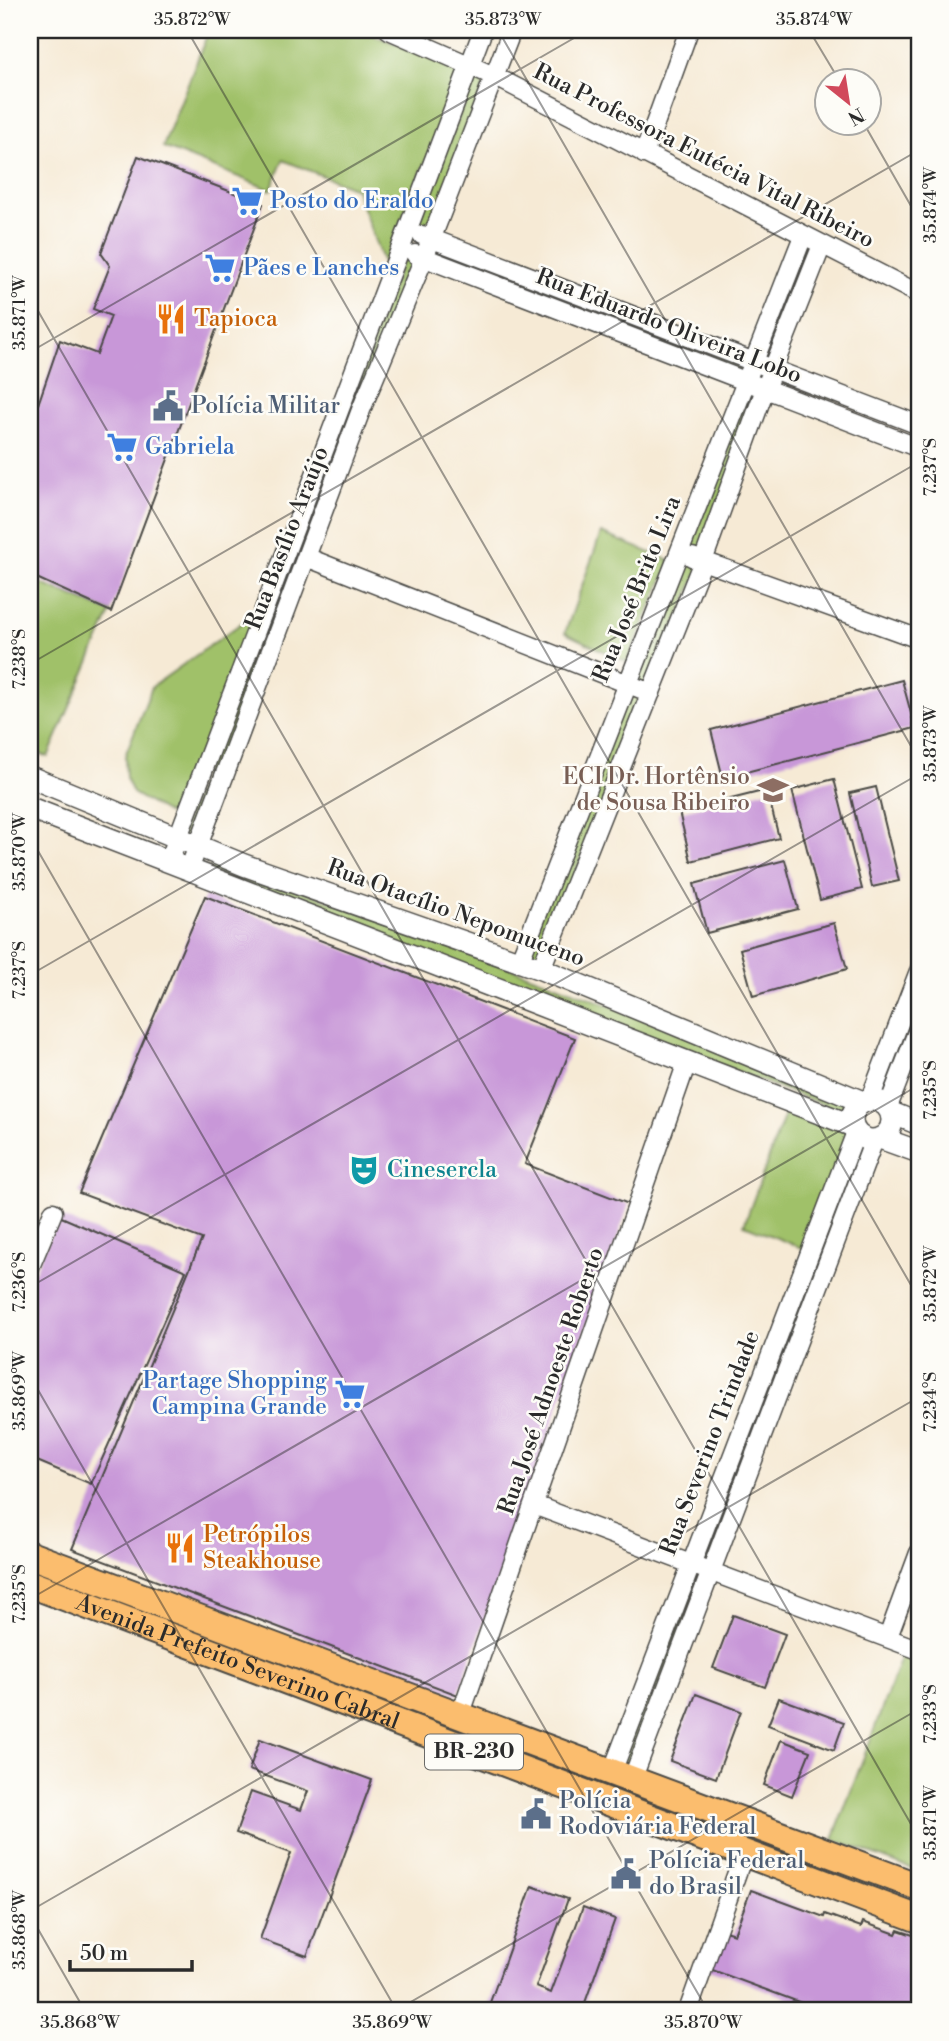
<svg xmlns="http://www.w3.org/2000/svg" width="949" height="2041" viewBox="0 0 949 2041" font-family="'Libre Bodoni',serif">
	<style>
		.green { fill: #a0c169; stroke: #66764a; stroke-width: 2 }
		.building { fill: #c897d8 }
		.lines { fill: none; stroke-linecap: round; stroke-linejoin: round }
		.minor-casing { stroke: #494844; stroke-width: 21 }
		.tertiary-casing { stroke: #494844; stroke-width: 24 }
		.primary-casing { stroke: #494844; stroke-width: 30 }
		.minor { stroke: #fff; stroke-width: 18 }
		.tertiary { stroke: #fff; stroke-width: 21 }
		.primary { stroke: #fbbd6e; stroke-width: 26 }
		.ticks { fill: none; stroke: #2b2b2b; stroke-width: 2; stroke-opacity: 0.45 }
		.labels { text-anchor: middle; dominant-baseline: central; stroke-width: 5; stroke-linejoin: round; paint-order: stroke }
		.shield { fill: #fdfcf7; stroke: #6a6a68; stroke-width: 2 }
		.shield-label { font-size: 21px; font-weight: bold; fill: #2b2b2b }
		.street-label { font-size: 23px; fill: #2b2b2b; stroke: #fdfcf7 }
		.shop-label { font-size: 23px; fill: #366cbe; stroke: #fdfcf7; text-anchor: start }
		.food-label { font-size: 23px; fill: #c56008; stroke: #fdfcf7; text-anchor: start }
		.service-label { font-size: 23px; fill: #4e5e75; stroke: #fdfcf7; text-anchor: start }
		.education-label { font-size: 23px; fill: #785e54; stroke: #fdfcf7; text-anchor: end }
		.culture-label { font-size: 23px; fill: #0d838f; stroke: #fdfcf7; text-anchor: start }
		.neatline { fill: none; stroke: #2b2b2b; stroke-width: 2.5 }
		.ticks-label { font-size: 18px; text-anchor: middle; fill: #2b2b2b }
	</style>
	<rect width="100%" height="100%" fill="#fdfcf7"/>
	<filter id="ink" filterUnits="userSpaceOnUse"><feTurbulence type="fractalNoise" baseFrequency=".0143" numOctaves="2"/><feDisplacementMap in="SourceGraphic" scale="14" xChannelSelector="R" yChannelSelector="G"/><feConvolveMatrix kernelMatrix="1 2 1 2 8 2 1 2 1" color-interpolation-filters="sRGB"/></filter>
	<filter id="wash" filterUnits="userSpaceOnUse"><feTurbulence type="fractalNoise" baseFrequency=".00686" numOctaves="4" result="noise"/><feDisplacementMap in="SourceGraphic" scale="28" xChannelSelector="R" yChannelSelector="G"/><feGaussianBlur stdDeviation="1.57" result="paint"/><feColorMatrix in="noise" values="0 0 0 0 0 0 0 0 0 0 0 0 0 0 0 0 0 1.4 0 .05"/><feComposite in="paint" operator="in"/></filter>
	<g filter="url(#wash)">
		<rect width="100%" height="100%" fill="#f6ead5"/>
		<!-- green -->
		<path class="green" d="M209 30H359L465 69 383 263 356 189 283 160 271 190 163 147Z
			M475 74 487 77 428 234 416 229Z
			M438 245 748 363 744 377 434 257Z
			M806 245 817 249 772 360 763 357Z
			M405 253 420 259 196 838 181 834Z
			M745 388 760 393 701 555 685 549Z
			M601 533 671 561 627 662 565 633Z
			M683 557 701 565 648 687 631 681Z
			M30 579 111 612 48 757 30 750Z
			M257 612 177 819 133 793 126 778 125 756 152 687Z
			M626 690 644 697 538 967 522 961Z
			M216 859 546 981 857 1101 851 1115 210 872Z
			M919 985V1016L887 1098 877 1095Z
			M788 1106 852 1128 807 1250 744 1225Z
			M862 1139 867 1141 709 1567 695 1562Z
			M692 1567 708 1572 678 1650 663 1645Z
			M661 1650 676 1655 630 1774 615 1770Z
			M904 1650 919 1656V1872L833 1839Z"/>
		<g id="blocks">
			<!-- building -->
			<path class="building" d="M138 156 263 204 111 612 30 575V428L60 340 97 354 111 316 93 309 110 266 101 253Z
				M902 680 915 728 723 778 711 730Z
				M834 779 862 889 820 900 792 790Z
				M876 787 899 881 872 887 850 793Z
				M767 790 779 838 691 861 679 812Z
				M785 860 798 909 707 933 694 884Z
				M205 896 575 1038 525 1164 629 1204 458 1695 72 1549 202 1239 79 1193Z
				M834 923 847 969 753 996 740 949Z
				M59 1216 186 1271 91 1484 30 1458V1282Z
				M733 1615 785 1634 765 1687 713 1668Z
				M696 1694 741 1711 716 1778 670 1761Z
				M779 1698 844 1722 834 1750 768 1725Z
				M260 1739 372 1780 307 1956 260 1939 291 1853 236 1833 251 1792 301 1810 308 1791 249 1770Z
				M781 1740 810 1751 792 1796 764 1785Z
				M532 1886 568 1899 536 1987 551 1993 583 1907 615 1919 582 2011H498L488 2008Z
				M751 1890 824 1917 825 1914 861 1927 863 1922 896 1934 898 1930 919 1937V2011H823L707 1968 722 1930 734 1934Z"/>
		</g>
	</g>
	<g filter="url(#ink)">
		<use href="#blocks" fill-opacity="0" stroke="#494844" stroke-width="2"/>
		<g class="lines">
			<!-- minor casing -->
			<g class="minor-casing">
				<path id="minor" d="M389 30 496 77 919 294
					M644 154 689 30
					M422 235 919 425
					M415 254 919 448
					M306 557 651 693
					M692 557 919 639
					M169 861 483 30
					M189 870 361 410 424 258 512 30
					M519 962 803 236
					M541 969 703 561 765 389 822 245
					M870 1099 919 971
					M888 1107 919 1027
					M30 1267 53 1212
					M534 1505 919 1650
					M888 1637 919 1553
					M460 1716 687 1062
					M612 1772 856 1132
					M632 1780 874 1140
					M688 2011 744 1853"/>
			</g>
			<!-- tertiary casing -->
			<g class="tertiary-casing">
				<path id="tertiary" d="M30 777 244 865 541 969 863 1102
					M30 808 853 1126
					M852 1120a20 20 0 1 1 40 0a20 20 0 1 1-40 0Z
					M892 1113 919 1124
					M880 1138 919 1152"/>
			</g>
			<!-- primary casing -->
			<g class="primary-casing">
				<g id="primary">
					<path d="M30 1555 919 1887"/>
					<path id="s1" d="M30 1584 919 1919"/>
				</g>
			</g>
			<!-- minor -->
			<use href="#minor" class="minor"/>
			<!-- tertiary -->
			<use href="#tertiary" class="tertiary"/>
			<!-- primary -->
			<use href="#primary" class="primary"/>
		</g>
	</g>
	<!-- ticks -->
	<path class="ticks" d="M187 30 919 1299M498 30 919 760M809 30 839 80M30 40 48 30M863 122 919 220M30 297 919 1838M30 352 588 30M30 664 919 150M30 837 708 2011M30 975 919 462M30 1287 919 774M30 1376 397 2011M30 1599 919 1085M30 1911 919 1397M30 1915 85 2011M395 2011 919 1709"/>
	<!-- icons -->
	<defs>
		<g id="supermarket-bare" transform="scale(2.415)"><path d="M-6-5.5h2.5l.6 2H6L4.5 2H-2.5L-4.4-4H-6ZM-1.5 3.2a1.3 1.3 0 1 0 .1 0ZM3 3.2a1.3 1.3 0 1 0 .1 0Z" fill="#3f7fe0" stroke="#fdfcf7" stroke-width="2.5" paint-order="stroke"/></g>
		<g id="restaurant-bare" transform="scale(2.415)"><path d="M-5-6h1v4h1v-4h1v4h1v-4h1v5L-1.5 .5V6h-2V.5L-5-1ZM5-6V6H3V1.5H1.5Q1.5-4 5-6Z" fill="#e8710a" stroke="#fdfcf7" stroke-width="2.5" paint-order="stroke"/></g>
		<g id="civic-bare" transform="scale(2.415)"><path d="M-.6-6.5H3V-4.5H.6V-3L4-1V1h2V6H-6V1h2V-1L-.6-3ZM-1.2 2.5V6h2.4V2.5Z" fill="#5c6f8a" stroke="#fdfcf7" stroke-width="2.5" paint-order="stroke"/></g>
		<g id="school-bare" transform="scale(2.415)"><path d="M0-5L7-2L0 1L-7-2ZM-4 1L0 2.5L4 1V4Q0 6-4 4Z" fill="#8d6e63" stroke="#fdfcf7" stroke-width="2.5" paint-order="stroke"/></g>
		<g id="theatre-bare" transform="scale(2.415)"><path d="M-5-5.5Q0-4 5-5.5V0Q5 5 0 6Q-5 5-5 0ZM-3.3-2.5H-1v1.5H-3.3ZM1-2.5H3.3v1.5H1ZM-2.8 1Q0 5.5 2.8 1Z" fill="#0f9aa8" stroke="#fdfcf7" stroke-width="2.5" paint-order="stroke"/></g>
	</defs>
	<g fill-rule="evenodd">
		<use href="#supermarket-bare" x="247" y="201"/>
		<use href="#supermarket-bare" x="220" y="268"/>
		<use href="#restaurant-bare" x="171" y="319"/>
		<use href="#civic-bare" x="168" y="406"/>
		<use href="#supermarket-bare" x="122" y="447"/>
		<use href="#school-bare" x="773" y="790"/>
		<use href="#theatre-bare" x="364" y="1170"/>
		<use href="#supermarket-bare" x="350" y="1394"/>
		<use href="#restaurant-bare" x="180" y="1548"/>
		<use href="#civic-bare" x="536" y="1814"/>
		<use href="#civic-bare" x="626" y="1874"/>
	</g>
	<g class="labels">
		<!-- shield labels -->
		<rect class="shield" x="425" y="1734.5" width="98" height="35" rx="5"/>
		<g class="shield-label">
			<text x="474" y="1752">BR-230</text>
		</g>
		<!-- street labels -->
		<g class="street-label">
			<text transform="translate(704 156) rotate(27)">Rua Professora Eutécia Vital Ribeiro</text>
			<text transform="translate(669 326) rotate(21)">Rua Eduardo Oliveira Lobo</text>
			<text transform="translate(287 538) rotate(-69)">Rua Basílio Araújo</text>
			<text transform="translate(637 589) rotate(-68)">Rua José Brito Lira</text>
			<text transform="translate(456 913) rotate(20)">Rua Otacílio Nepomuceno</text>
			<text transform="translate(551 1381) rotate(-71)">Rua José Adnoeste Roberto</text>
			<text transform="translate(710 1443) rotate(-69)">Rua Severino Trindade</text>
			<text stroke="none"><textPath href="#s1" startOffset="222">Avenida Prefeito Severino Cabral</textPath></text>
		</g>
		<!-- shop labels -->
		<g class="shop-label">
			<text x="270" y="201">Posto do Eraldo</text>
			<text x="243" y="268">Pães e Lanches</text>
			<text x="145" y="447">Gabriela</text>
			<text x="327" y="1381" text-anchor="end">Partage Shopping<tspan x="327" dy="26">Campina Grande</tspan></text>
		</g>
		<!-- food labels -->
		<g class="food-label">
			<text x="194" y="319">Tapioca</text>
			<text x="203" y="1535">Petrópilos<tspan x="203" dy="26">Steakhouse</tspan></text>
		</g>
		<!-- service labels -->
		<g class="service-label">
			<text x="191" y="406">Polícia Militar</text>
			<text x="559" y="1801">Polícia<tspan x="559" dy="26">Rodoviária Federal</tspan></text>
			<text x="649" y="1861">Polícia Federal<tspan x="649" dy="26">do Brasil</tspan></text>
		</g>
		<!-- education labels -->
		<g class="education-label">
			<text x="750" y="777">ECI Dr. Hortênsio<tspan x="750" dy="26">de Sousa Ribeiro</tspan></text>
		</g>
		<!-- culture labels -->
		<g class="culture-label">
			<text x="387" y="1170">Cinesercla</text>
		</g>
	</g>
	<!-- margin -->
	<rect width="949" height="2041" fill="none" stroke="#fdfcf7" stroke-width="77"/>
	<!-- north arrow -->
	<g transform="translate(848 102) rotate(150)"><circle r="33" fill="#fdfcf7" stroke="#a9a8a5" stroke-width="2"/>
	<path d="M0-5L12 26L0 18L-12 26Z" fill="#d1495b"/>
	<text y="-10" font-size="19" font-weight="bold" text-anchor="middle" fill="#2b2b2b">N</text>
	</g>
	<!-- scale -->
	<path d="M70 1960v10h122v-10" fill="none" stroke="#2b2b2b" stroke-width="3.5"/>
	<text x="80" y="1960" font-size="21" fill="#2b2b2b" stroke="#fdfcf7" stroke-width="5" paint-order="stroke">50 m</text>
	<rect x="38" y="38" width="873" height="1964" class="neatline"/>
	<g class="ticks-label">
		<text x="192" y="25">35.872°W</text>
		<text x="503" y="25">35.873°W</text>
		<text x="814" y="25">35.874°W</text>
		<text transform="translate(930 205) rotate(-90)" y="6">35.874°W</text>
		<text transform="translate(19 313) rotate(-90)" y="6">35.871°W</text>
		<text transform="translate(930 467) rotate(-90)" y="6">7.237°S</text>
		<text transform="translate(19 659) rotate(-90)" y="6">7.238°S</text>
		<text transform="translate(930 744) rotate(-90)" y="6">35.873°W</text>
		<text transform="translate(19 852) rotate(-90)" y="6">35.870°W</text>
		<text transform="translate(19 970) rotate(-90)" y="6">7.237°S</text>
		<text transform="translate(930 1090) rotate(-90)" y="6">7.235°S</text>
		<text transform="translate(19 1282) rotate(-90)" y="6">7.236°S</text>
		<text transform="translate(930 1284) rotate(-90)" y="6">35.872°W</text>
		<text transform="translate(19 1391) rotate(-90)" y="6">35.869°W</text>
		<text transform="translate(930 1402) rotate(-90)" y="6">7.234°S</text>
		<text transform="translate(19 1594) rotate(-90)" y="6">7.235°S</text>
		<text transform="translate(930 1714) rotate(-90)" y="6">7.233°S</text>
		<text transform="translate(930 1823) rotate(-90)" y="6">35.871°W</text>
		<text transform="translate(19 1930) rotate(-90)" y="6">35.868°W</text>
		<text x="80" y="2028">35.868°W</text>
		<text x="392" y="2028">35.869°W</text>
		<text x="703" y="2028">35.870°W</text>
	</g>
</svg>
